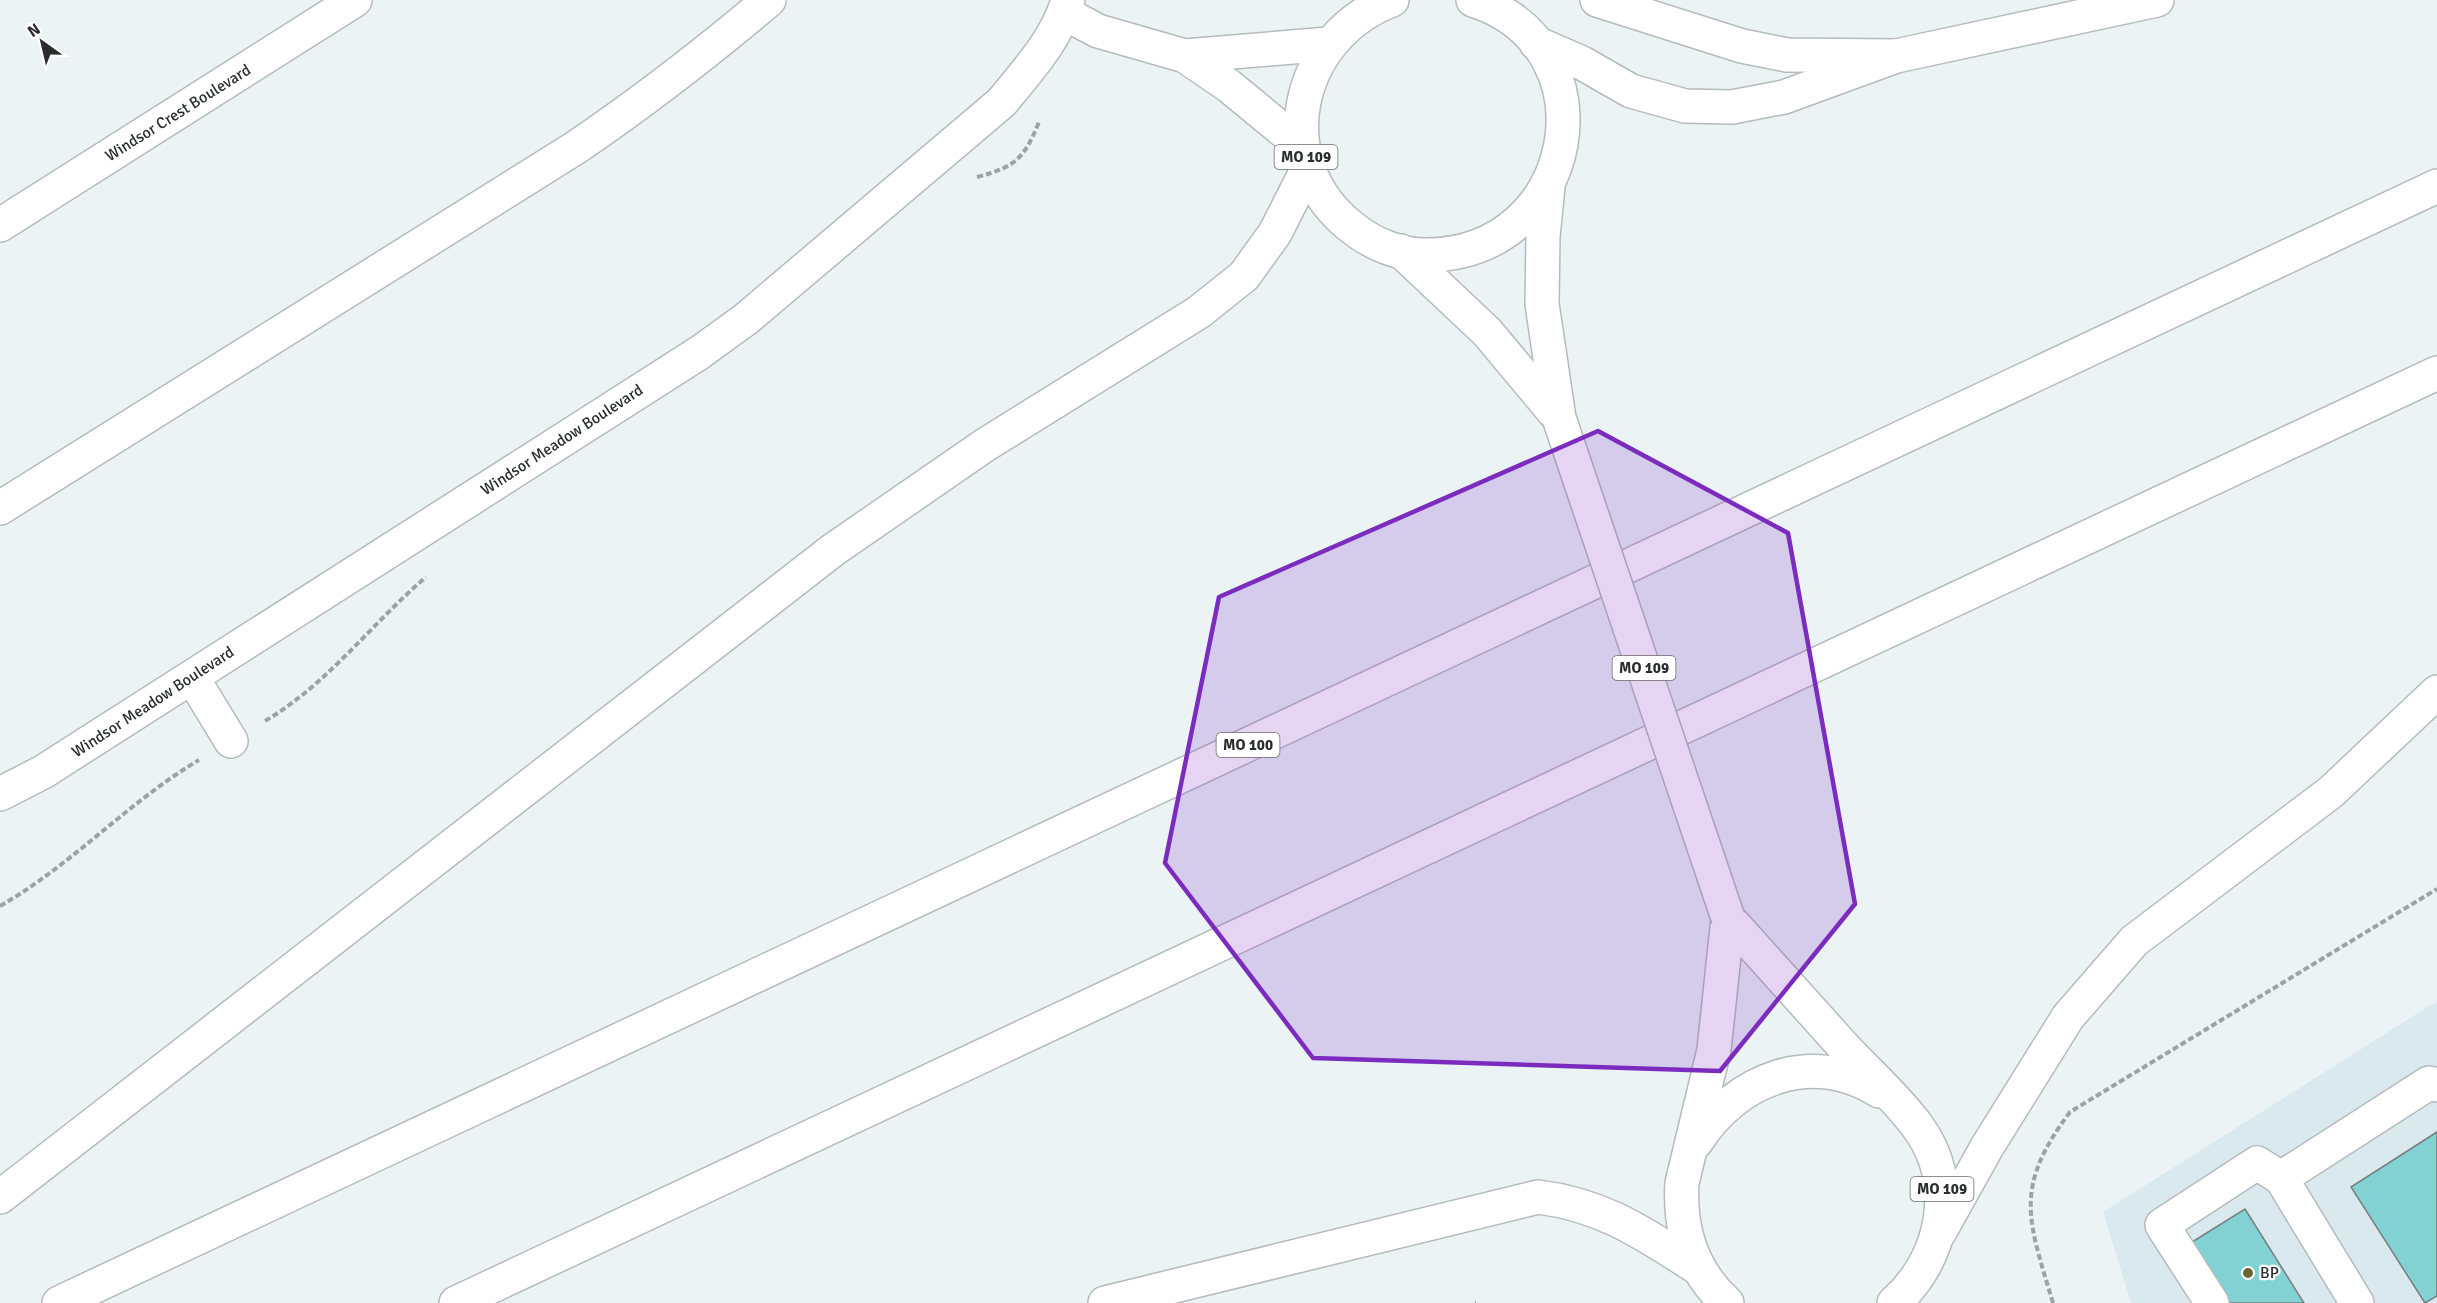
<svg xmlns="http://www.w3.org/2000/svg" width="2437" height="1303" viewBox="0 0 2437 1303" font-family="Signika,sans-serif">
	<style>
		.built { fill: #dae9ee }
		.building { fill: #82d2d4; stroke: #787e7e; stroke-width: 1.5 }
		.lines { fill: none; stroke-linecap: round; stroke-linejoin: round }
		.minor-casing { stroke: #b5bbbd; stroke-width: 36 }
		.major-casing { stroke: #b5bbbd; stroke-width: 36 }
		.highway-casing { stroke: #b5bbbd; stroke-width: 36 }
		.path { stroke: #9da2a4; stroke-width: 4; stroke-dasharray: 6 3; stroke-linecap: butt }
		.minor { stroke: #fff; stroke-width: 33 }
		.major { stroke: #fff; stroke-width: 33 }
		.highway { stroke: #fff; stroke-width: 33 }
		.major-bridge-casing { stroke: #b5bbbd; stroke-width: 36; stroke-linecap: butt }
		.major-bridge { stroke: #fff; stroke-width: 33 }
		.marked { fill: #7b2cbf; fill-opacity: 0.2; stroke: #7b2cbf; stroke-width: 4.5; stroke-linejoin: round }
		.poi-dot { fill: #696532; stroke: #fff; stroke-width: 2 }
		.labels { text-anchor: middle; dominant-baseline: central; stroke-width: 4.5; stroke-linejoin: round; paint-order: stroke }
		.shield { fill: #fff; stroke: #6a6b6c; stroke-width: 1.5 }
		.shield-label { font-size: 15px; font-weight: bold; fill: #2a2c2d }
		.street-label { font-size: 16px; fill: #2a2c2d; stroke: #fff }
		.poi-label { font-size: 16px; fill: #2a2c2d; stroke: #fff; text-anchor: start }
	</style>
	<rect width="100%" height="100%" fill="#ecf3f5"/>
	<!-- built -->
	<path class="built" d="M2437 1001V1303H2131L2103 1212Z"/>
	<!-- building -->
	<path class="building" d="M2437 1132V1296L2425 1303 2351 1187Z
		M2245 1209 2304 1303H2230L2192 1242Z"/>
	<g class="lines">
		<!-- minor casing -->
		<g class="minor-casing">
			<path id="minor" d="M1064 13 1098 31 1185 56 1229 86 1303 147
				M1185 56 1328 44
				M0 225 355 0
				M0 508 575 148C643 102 706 53 769 0
				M192 677 231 741
				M0 794 43 772 699 353 746 319 1002 102C1027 71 1057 39 1068 0
				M2281 1178 2429 1083 2437 1085
				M2212 1303 2162 1225 2257 1163 2281 1178 2357 1303"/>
		</g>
		<!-- major casing -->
		<g class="major-casing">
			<path id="major" d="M1392 0C1294 37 1267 163 1354 229 1373 244 1400 255 1425 255 1579 256 1617 46 1473 0
				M1597 0 1742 46 1787 55 1894 56
				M1548 187 1543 236 1542 304 1559 418
				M1401 251 1487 332 1559 418
				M1728 918C1767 961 1805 1004 1844 1047 1868 1073 1897 1098 1918 1127 1959 1183 1944 1259 1894 1303
				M1696 1142C1736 1079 1811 1049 1879 1091
				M1727 1303C1692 1271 1679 1230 1682 1183L1714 1050 1728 918"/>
		</g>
		<!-- highway casing -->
		<g class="highway-casing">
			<path id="highway" d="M1536 43 1582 63 1631 91 1685 106 1732 107 1784 97 1896 56 2157 0
				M0 1197 833 550 985 445 1199 312 1244 276 1275 233 1308 168
				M1939 1233 1987 1147 2068 1017 2134 941 2331 792 2437 692
				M59 1303 2437 186
				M456 1303 2437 373
				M1105 1303 1538 1197C1604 1205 1644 1234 1698 1268"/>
		</g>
		<!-- path -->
		<path class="path" d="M977 177C1015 167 1024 159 1039 122
			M265 721C328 684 371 624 426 577
			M0 906C72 865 128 802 199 760
			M1475 1303H1476
			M2053 1303C2028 1219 2013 1188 2070 1112L2437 889"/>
		<!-- minor -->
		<use href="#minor" class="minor"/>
		<!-- major -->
		<use href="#major" class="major"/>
		<!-- highway -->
		<use href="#highway" class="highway"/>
		<!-- major-bridge casing -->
		<g class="major-bridge-casing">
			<path id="major-bridge" d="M1559 418 1728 918"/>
		</g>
		<!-- major-bridge -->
		<use href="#major-bridge" class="major-bridge"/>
	</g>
	<!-- marked area -->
	<path class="marked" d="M1598 431 1788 533 1855 904 1720 1071 1313 1058 1165 863 1219 597Z"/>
	<!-- markers -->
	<circle class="poi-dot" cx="2248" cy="1273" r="6"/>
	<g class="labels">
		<!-- shield labels -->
		<g class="shield">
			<rect x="1274.5" y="145" width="63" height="24" rx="4.5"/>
			<rect x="1612.5" y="656" width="63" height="24" rx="4.5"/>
			<rect x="1216.5" y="733" width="63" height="24" rx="4.5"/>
			<rect x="1910.5" y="1177" width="63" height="24" rx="4.5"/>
		</g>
		<g class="shield-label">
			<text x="1306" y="157">MO 109</text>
			<text x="1644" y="668">MO 109</text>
			<text x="1248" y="745">MO 100</text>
			<text x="1942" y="1189">MO 109</text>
		</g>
		<!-- street labels -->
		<g class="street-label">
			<text transform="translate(178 113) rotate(-32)">Windsor Crest Boulevard</text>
			<text transform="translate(562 440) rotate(-33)">Windsor Meadow Boulevard</text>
			<text transform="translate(153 702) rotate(-33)">Windsor Meadow Boulevard</text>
		</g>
		<!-- poi labels -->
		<g class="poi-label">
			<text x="2260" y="1273">BP</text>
		</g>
	</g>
	<!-- north arrow -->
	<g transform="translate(42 42) rotate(326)" stroke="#ffffff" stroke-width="4.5" paint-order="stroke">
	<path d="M0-4.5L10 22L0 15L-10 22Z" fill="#2a2c2d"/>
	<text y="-9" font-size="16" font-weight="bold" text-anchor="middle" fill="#2a2c2d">N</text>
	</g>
</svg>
